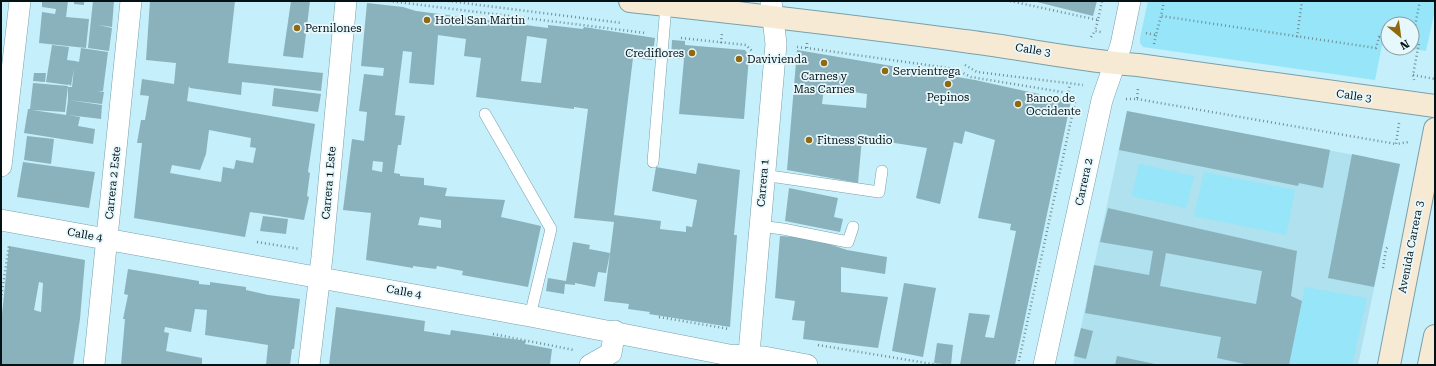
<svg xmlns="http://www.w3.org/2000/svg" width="1436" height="366" viewBox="0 0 1436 366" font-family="'Roboto Serif',serif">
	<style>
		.built { fill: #afe1ee }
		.green { fill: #96e5f8 }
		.building { fill: #8ab2bd; fill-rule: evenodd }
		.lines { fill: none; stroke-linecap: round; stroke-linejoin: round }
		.lane-casing { stroke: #78a0aa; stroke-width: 12 }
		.street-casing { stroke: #78a0aa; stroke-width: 22 }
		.secondary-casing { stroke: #78a0aa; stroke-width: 24 }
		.path { stroke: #718e96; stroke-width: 2.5; stroke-dasharray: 1 3; stroke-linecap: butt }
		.lane { stroke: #fff; stroke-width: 11 }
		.street { stroke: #fff; stroke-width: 21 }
		.secondary { stroke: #f7ead5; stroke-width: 22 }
		.poi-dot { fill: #90680e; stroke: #e7f8fc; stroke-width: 1.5 }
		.labels { text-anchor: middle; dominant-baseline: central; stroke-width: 3.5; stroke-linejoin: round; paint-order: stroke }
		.poi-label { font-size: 11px; fill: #041216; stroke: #e7f8fc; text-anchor: start }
		.street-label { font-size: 11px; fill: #041216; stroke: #e7f8fc }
	</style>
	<rect width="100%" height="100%" fill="#c5effa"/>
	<!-- built -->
	<path class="built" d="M1127 111 1400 164 1358 365H1073Z"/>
	<!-- green -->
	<path class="green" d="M1148 1H1435V10L1426 51 1403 48H1412V24H1388V46L1382 45 1375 80 1143 47 1140 43V38Z
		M1139 164 1194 176 1186 208 1132 196Z
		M1204 172 1295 190 1286 235 1194 216Z
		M1305 287 1367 298 1352 365H1289Z"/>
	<!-- building -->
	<path class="building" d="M42 1H68L66 17 89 19 86 48 39 43 42 12 55 14 56 9 42 7Z
		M74 1H84V5L74 4Z
		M93 1H114L112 27 98 25 112 28 109 51 88 48Z
		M150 1H235L228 63 323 73 321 91 242 82 241 95 190 88 189 86 187 101 315 124 308 172 310 173 307 196 309 197 304 220 250 212 245 237 134 218 142 143H137L141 120H145L149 96 140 95 142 79 174 84 176 63 146 60ZM209 130 251 138 250 147 256 148 253 163 236 160 234 169 223 167 221 182 170 173 172 165 200 170 206 154Z
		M291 1H310L303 58 283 56Z
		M1033 1H1097L1093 16Z
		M367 3 403 7 416 11 548 28V25L583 29 584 27 655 38 652 60 633 58 614 215 661 221 660 229 686 232V226L692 227 697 200 652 191 656 167 696 174 698 163 740 170 734 235H737L730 327 649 314 650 312 628 309 629 304 604 301 614 222 574 218 588 109 574 107V109L476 97 481 58 464 56 466 39 438 35 434 85 409 83 412 52 403 51 395 115 405 116 401 145H398L394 173 400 174V176L424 178V185L447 188 445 196 505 200 501 217 541 226 528 287 462 275 463 271 437 266 436 269 413 266V268L366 260 371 213 343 210 352 139 364 141 367 112 359 111 364 74 383 76 384 68 361 66ZM527 36 547 39 541 83 521 81ZM373 161 383 162 382 172 372 170ZM420 217 441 220V228L418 225Z
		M672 40 685 41V45L745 50 749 56 744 119 679 114 684 59 671 58Z
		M52 45 69 47 67 60 75 61 79 62 81 48 108 52 103 91H98L104 92 102 104 68 100V87H72L74 69 71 86 68 84V85L46 82Z
		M797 50 975 80 1071 101 1015 365H960L969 313 990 315 985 337 994 338 1016 231 1010 230 1011 224 978 218 995 140 965 131 962 144 954 142 940 204 916 198 927 148 862 138 858 183 787 170ZM824 88 867 94 866 108 822 104Z
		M34 73H46L45 82 33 81Z
		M33 83 68 86 65 112 32 110 66 115 68 100 102 105 101 119 68 115 80 117 78 126 95 129 93 144 24 133 28 109H30Z
		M274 88 321 94 318 112 272 106Z
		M1127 111 1330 150 1323 188 1299 183 1298 186 1119 150Z
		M27 136 54 139 51 164 24 160Z
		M1352 154 1400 164 1374 287 1328 278Z
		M23 162 95 172 89 208 17 197Z
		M789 188 838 198 834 217 843 219 840 232 785 221Z
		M1108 208 1297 251 1291 296 1302 301 1289 365H1249L1217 358 1221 337 1085 313 1094 265 1149 275 1153 251 1100 242ZM1166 253 1262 271 1256 304 1160 286Z
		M263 216 288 219 286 234 260 231Z
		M780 236 811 238 847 250 887 257 885 274 841 267V292L888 297 878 348 803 339 805 321 792 320 795 301 775 298Z
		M573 242 590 245 589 249 610 253 606 273 598 272 595 287 575 283V285L565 284 564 294 546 291 548 278 566 281Z
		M9 246 85 260 80 319 73 365H1V324ZM39 282 43 283 41 312 34 310Z
		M128 269 199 281V284L210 285V282L246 287V290L268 295 300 299 294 349H292L290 365H266L268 345 205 335 207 310 195 309 191 332 165 327 164 332 169 333 166 351 202 358V365H121L125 319H123L128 295 124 294Z
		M904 283 936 288 923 357 892 351Z
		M336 307 425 321 424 331 450 335 451 330 526 341 525 344 552 349 550 365H329Z
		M1081 328 1093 331 1086 359 1074 356Z
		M937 343 953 345 951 365 934 363Z
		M1117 356 1155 364V365H1115Z"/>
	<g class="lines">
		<!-- lane casing -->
		<g class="lane-casing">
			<path id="lane" d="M485 114 551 229 530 316
				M653 162 666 5
				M763 175 879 192 882 171
				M759 226 783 229 848 242 853 227"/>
		</g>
		<!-- street casing -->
		<g class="street-casing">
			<path id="street" d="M1 166 20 1
				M1 220 530 316 729 355 764 357 807 365
				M94 365 131 1
				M309 365 322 257 346 1
				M590 365 611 353 615 331
				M748 365 776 44 771 1
				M1044 365 1102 100 1121 45 1130 1"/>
		</g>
		<!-- secondary casing -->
		<g class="secondary-casing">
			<path id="secondary" d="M630 1C741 13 853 26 964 41 1022 48 1080 61 1138 65L1435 106
				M1389 365 1435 129
				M1429 365 1435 336"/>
		</g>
		<!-- path -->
		<path class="path" d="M389 1 646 33
			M448 1 622 23
			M1010 1 1098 20 1102 1
			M1164 1 1161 16 1376 48 1379 37 1388 39
			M1098 20 1095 31 1101 32
			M1146 33 1156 35 1161 16
			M1091 37 1095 31
			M1297 37 1302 1
			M681 38 746 45 753 52
			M1412 41 1420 1
			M1412 42 1419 43 1413 75 1414 80
			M721 43 722 33
			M807 43V48L955 69 971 77 1068 93 1070 84
			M1154 44 1156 35
			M797 47 807 48
			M965 65 977 72 1083 85
			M1413 75 1435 79
			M1126 99H1137L1138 88
			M1137 99 1396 144
			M1399 123 1396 144 1409 142
			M257 242 300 249
			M1383 268 1386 249 1388 247
			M1 299 9 245
			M659 317 729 329
			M493 334 574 350
			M818 345 938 365
			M1018 365 1075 102 1074 97"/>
		<!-- lane -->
		<use href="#lane" class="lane"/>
		<!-- street -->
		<use href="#street" class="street"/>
		<!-- secondary -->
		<use href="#secondary" class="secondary"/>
	</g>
	<!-- markers -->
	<g class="poi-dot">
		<circle cx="427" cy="20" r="4"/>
		<circle cx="297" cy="28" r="4"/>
		<circle cx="692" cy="53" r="4"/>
		<circle cx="739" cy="59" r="4"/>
		<circle cx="824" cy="63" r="4"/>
		<circle cx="885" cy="71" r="4"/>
		<circle cx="948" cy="84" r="4"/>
		<circle cx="1018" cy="104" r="4"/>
		<circle cx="809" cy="140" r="4"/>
	</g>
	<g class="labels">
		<!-- poi labels -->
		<g class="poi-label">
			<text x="435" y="20">Hotel San Martin</text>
			<text x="305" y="28">Pernilones</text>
			<text x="684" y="53" text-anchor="end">Crediflores</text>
			<text x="747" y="59">Davivienda</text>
			<text x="893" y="71">Servientrega</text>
			<text x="824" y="76" text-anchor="middle">Carnes y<tspan x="824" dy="13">Mas Carnes</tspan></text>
			<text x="948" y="97" text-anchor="middle">Pepinos</text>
			<text x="1026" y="98">Banco de<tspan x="1026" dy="13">Occidente</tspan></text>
			<text x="817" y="140">Fitness Studio</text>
		</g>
		<!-- street labels -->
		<g class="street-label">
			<text transform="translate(1033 50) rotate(9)">Calle 3</text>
			<text transform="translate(1354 96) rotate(8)">Calle 3</text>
			<text transform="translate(1084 182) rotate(-78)">Carrera 2</text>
			<text transform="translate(113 183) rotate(-84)">Carrera 2 Este</text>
			<text transform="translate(329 183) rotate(-85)">Carrera 1 Este</text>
			<text transform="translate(763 183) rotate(-85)">Carrera 1</text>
			<text transform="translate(85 235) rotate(10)">Calle 4</text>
			<text transform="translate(1411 247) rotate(-79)">Avenida Carrera 3</text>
			<text transform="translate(404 292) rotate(10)">Calle 4</text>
		</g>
	</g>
	<!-- border -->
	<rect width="1436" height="366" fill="none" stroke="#041216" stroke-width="4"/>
	<!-- north arrow -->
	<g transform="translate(1400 36) rotate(151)"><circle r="19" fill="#e7f8fc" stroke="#8c9ca0"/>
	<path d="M0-3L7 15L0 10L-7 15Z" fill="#90680e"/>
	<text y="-6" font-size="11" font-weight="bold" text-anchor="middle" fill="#041216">N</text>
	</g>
</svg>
